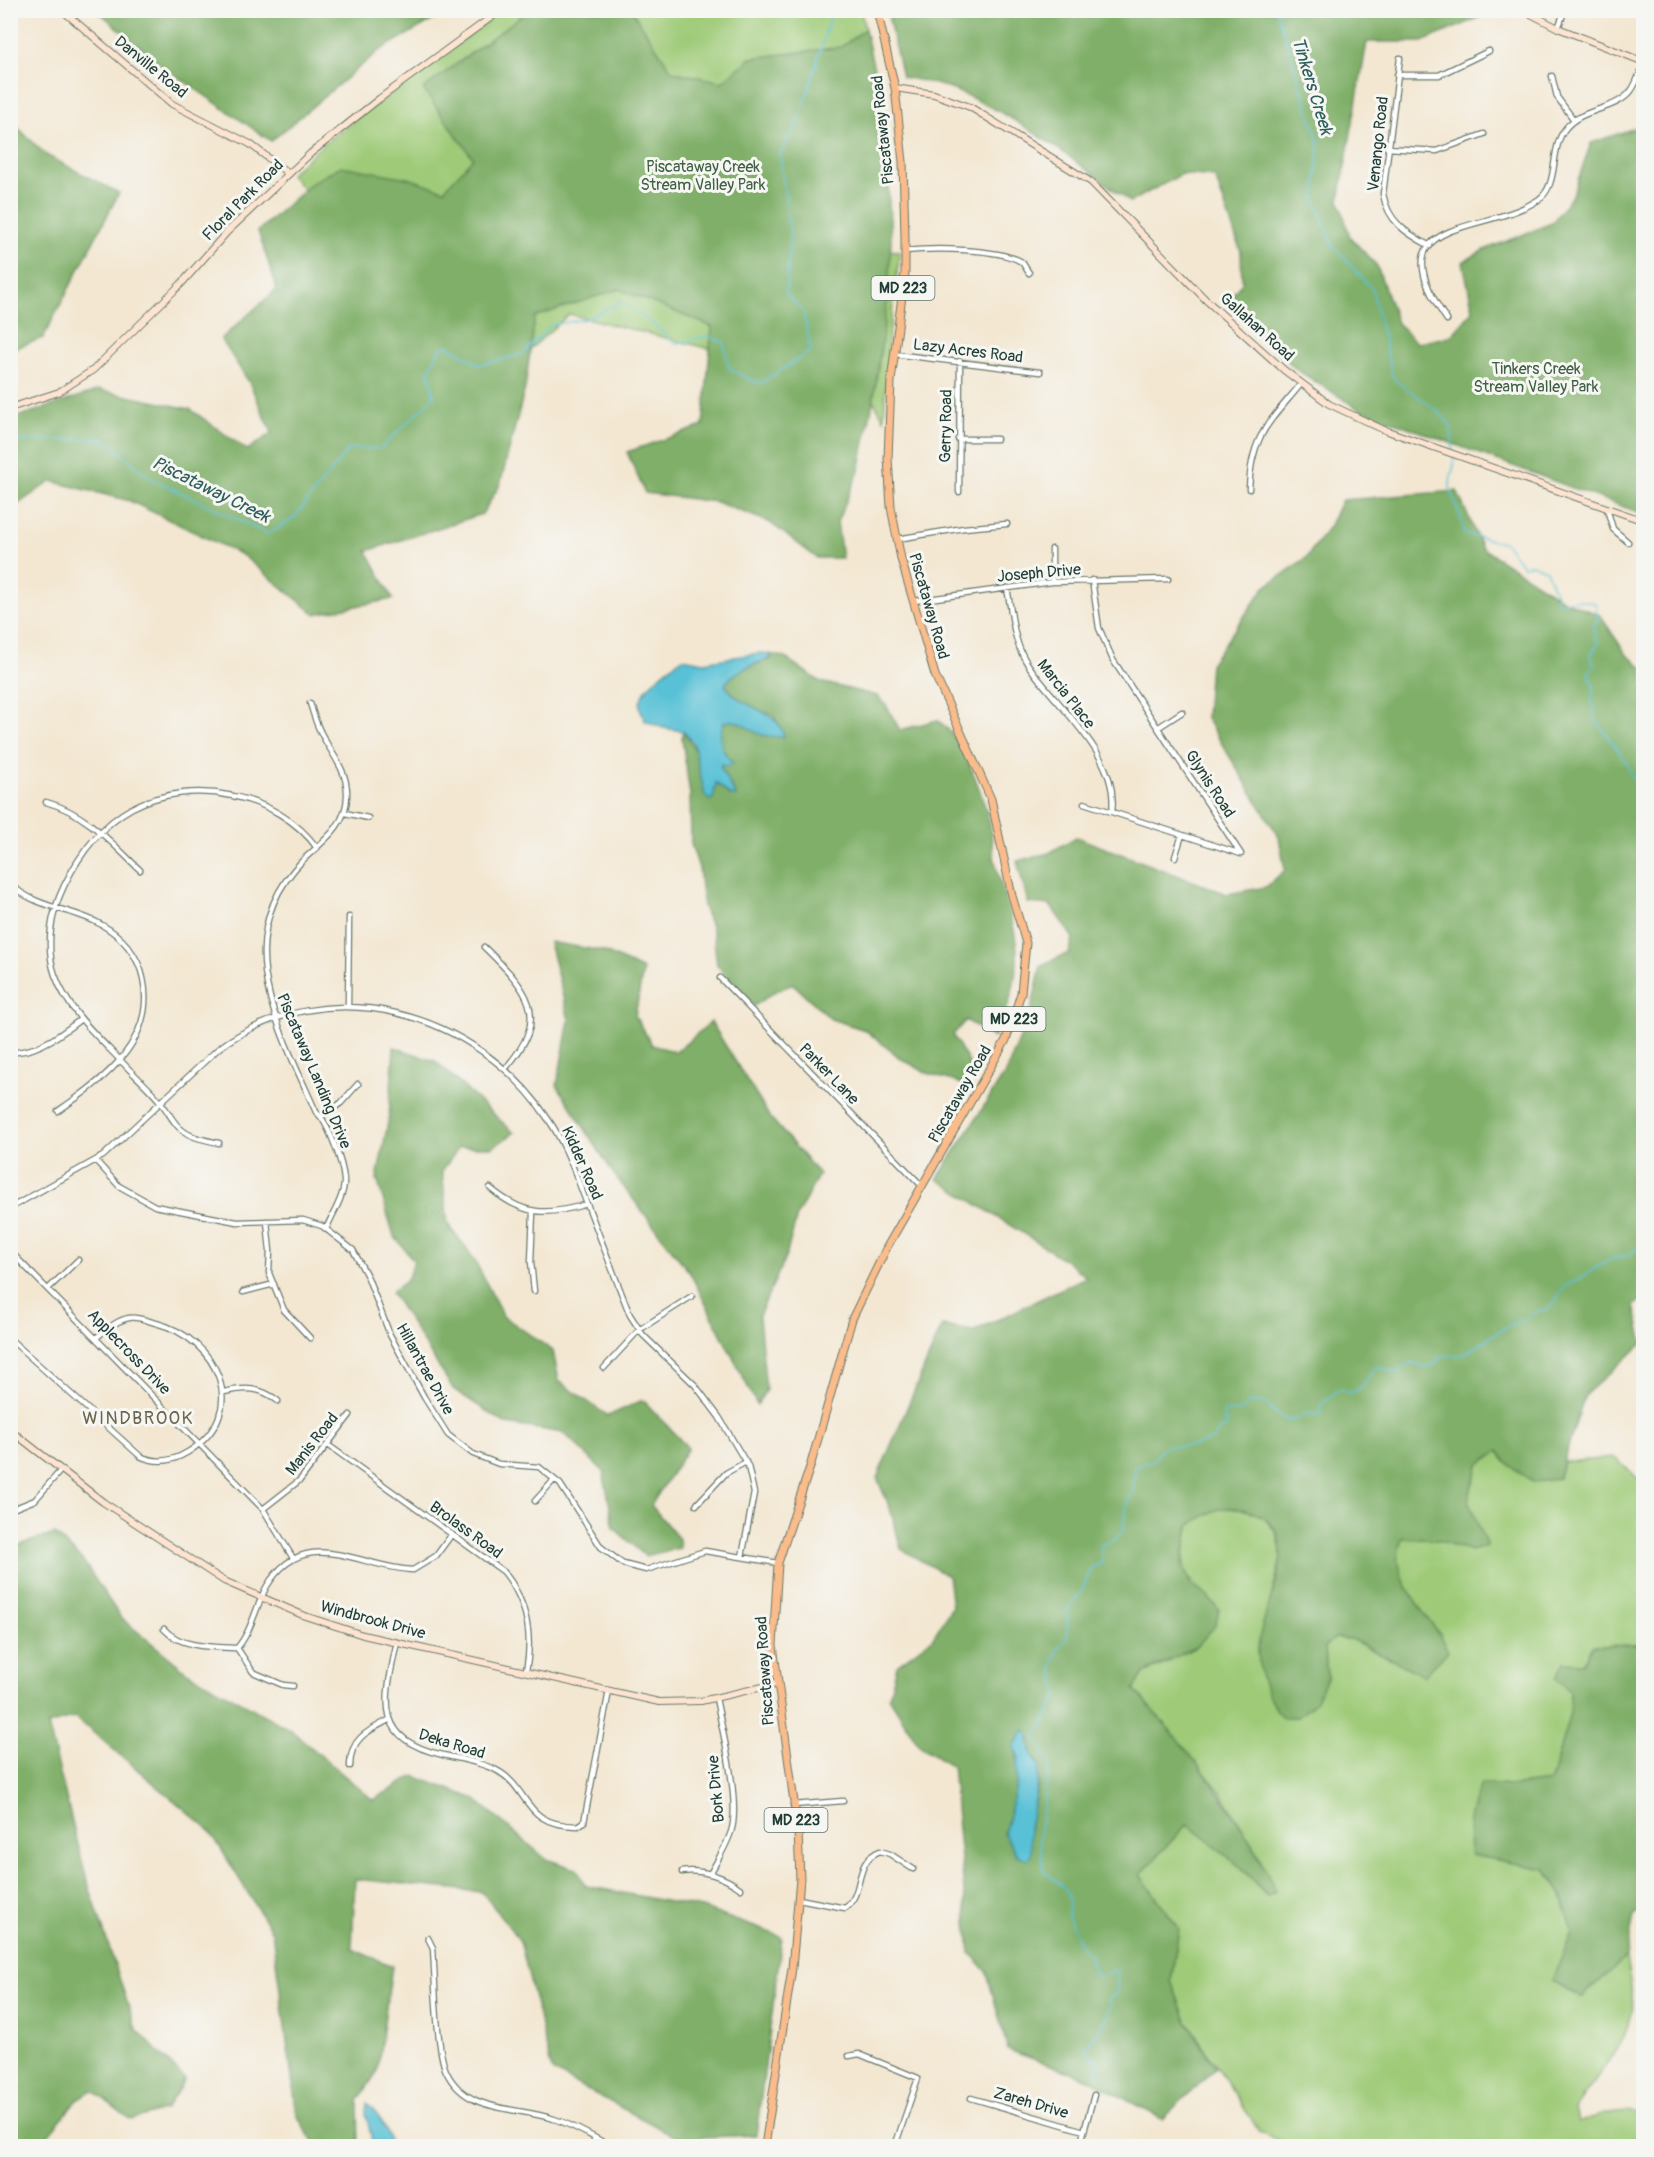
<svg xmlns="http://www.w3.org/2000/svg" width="1654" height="2157" viewBox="0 0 1654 2157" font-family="Pangolin,sans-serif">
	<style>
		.green { fill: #9fcb78; stroke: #5f8456; stroke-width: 1.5 }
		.forest { fill: #7faf68; stroke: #4f764e; stroke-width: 1.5; fill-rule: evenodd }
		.water { fill: #59c1d6; stroke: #3c7f85; stroke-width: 1.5 }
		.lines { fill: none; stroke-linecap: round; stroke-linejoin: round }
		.stream { stroke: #59c1d6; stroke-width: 1.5 }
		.street-casing { stroke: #69786b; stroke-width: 7 }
		.secondary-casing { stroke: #69786b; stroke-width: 8 }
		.primary-casing { stroke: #69786b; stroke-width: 9 }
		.street { stroke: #fff; stroke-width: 4.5 }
		.secondary { stroke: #fde4d1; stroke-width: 6 }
		.primary { stroke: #fabc8b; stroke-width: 7 }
		.labels { text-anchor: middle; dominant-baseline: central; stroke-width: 6; stroke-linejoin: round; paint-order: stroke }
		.shield { fill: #f6f6f2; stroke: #60746d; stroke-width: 1.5 }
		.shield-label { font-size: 15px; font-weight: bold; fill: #1f3d34 }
		.street-label { font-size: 16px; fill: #1f3d34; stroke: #f6f6f2 }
		.park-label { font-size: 16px; fill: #3f6045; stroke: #f6f6f2 }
		.water-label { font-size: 18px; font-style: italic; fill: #2e5e5c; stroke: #f6f6f2 }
		.neighbourhood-label { font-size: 18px; letter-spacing: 1.5px; fill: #6b654d; stroke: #f6f6f2 }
	</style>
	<rect width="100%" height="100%" fill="#f6f6f2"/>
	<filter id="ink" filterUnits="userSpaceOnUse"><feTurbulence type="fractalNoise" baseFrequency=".0167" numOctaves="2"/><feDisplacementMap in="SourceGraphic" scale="12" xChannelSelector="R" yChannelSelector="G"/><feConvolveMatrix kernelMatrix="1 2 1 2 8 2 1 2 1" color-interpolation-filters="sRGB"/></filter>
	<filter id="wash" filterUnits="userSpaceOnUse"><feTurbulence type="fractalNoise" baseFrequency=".008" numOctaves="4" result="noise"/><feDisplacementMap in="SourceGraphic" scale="24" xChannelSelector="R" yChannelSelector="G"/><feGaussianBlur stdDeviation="1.35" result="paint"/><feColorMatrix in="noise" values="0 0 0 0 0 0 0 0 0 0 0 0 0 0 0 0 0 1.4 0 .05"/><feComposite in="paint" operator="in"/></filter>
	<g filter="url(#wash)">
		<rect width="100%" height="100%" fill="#f3e7d2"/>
		<!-- green -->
		<path class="green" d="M502 11H861L865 29 845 44 878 250 900 251 888 343 884 419 832 330 791 369 569 314 483 392 290 174 328 140Z
			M1498 1451 1507 1463 1558 1478 1564 1462 1615 1458 1643 1483V1645L1593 1646 1570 1691V1713L1551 1781 1510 1786 1481 1784 1471 1855 1546 1869 1562 1895 1572 1934 1552 1980 1581 1998 1626 1957C1628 1974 1635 1997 1632 2013 1625 2047 1593 2079 1575 2109L1578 2123C1597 2115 1623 2107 1643 2114V2146H1289L1259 2131 1185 2018 1171 1981 1179 1928 1140 1875 1187 1824 1243 1869 1266 1896 1262 1860 1221 1792 1134 1689 1144 1673 1170 1662 1207 1596C1176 1574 1183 1560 1189 1526L1213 1509 1240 1508 1263 1516 1277 1534 1282 1554 1270 1602 1327 1678 1325 1647 1335 1638 1351 1639 1391 1660 1441 1634C1425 1618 1394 1575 1397 1551 1398 1547 1401 1542 1402 1538L1438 1540 1471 1551 1468 1500 1478 1465Z"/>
		<!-- forest -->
		<path class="forest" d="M529 10 632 11 672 71 722 82 751 58 841 47 865 29 881 100 887 164 891 240 888 297 874 397 859 471 837 522 842 558H817L769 522 716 502 645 493 627 452 703 426 712 327 619 289 535 317 525 388 500 485 482 514 367 551 393 599 315 614 242 555 130 501 51 481 11 509V419L99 390 190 409 247 450 272 433 249 382 221 339 277 289 258 231 313 182 341 166 408 178 444 190 473 158 423 89Z
			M98 11H449L380 50 271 141 165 68Z
			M887 11H1490L1474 20 1422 42H1367L1339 200 1350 237 1377 266 1397 323 1417 343 1451 336 1473 311 1463 262 1484 250 1552 223 1573 194 1591 143 1641 126 1644 138 1643 514 1359 409 1297 370 1226 302 1242 283 1241 252 1215 177 1182 174 1130 202C1075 160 1016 114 951 89 936 83 918 80 902 77Z
			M10 120 46 155 119 193 43 338 11 350Z
			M1457 491 1482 548 1565 601 1600 615 1626 654 1643 668 1644 1298 1634 1306 1643 1343 1585 1395 1558 1478 1534 1483 1507 1463 1498 1451 1478 1465 1468 1500 1487 1546 1472 1551 1438 1540 1402 1538C1385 1580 1433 1616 1448 1651L1424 1676 1351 1639 1335 1638 1325 1647 1327 1678 1315 1702 1298 1717H1282C1267 1698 1260 1679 1258 1654 1256 1612 1314 1535 1252 1512 1225 1502 1211 1510 1189 1526L1182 1563 1191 1585 1207 1596 1219 1610 1215 1626 1196 1647 1144 1673 1134 1689C1190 1751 1242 1815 1276 1892L1267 1896 1243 1869 1187 1824 1140 1875 1179 1928 1171 1981 1185 2018 1216 2068 1162 2119 1089 2079 1008 2050 986 1970 970 1953 952 1766 919 1745 889 1697 897 1665 932 1639 952 1607 948 1576 901 1549 890 1508 877 1478 942 1326 974 1331 1086 1277 1065 1260 937 1179 1006 1072 1031 1011 1041 965 1069 953 1073 938 1050 905 1028 903 1017 861 1049 853 1076 837 1227 894 1266 887 1285 870 1279 837 1206 718 1210 664 1265 587 1306 558 1329 527 1342 500ZM1024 1730 1028 1732 1032 1754 1039 1762 1038 1786 1030 1818 1029 1838 1017 1855 1004 1833C1012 1809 1024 1769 1014 1746Z
			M769 654 784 657 821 682 877 696 886 705 900 730 937 720C963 737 981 791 989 820 992 834 992 848 995 861 1002 895 1019 928 1017 964 1014 990 1007 1014 994 1038L966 1020 953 1035 973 1070 962 1084 927 1073 900 1058 865 1030 831 1019 793 984 776 991 754 1006 717 965 713 932 703 906 699 868 691 844 690 795 682 739 683 731C696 746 703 771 713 790L716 783 720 784 730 796 736 795 721 769V764L732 763C720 750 717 739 724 722 746 716 756 739 784 736L773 715C753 709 737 702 725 685 733 670 755 664 771 659Z
			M549 942 603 951 643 970 635 1016 652 1045 676 1052 711 1022 769 1116 819 1174 797 1216 786 1256 759 1316 766 1390 757 1405 690 1273 613 1173 557 1085 569 1020Z
			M394 1047 435 1061 514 1133 493 1147H459L442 1171 448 1224 474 1259 503 1316 553 1351 559 1381 608 1416 643 1400 688 1448 651 1505 679 1539 680 1548 645 1556 614 1528 603 1471 564 1433 506 1424 453 1389 391 1292 407 1280 414 1261 394 1236 377 1179 389 1117Z
			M55 1534 83 1561 121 1618 187 1672 291 1730 373 1800 414 1776 475 1799 546 1859 577 1869 586 1886 702 1908 782 1937 756 2135 678 2138 552 2071 520 1941 482 1892 355 1879 352 1949 392 1966 377 2072 358 2101 359 2146H315L297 2115 272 1932 210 1831 75 1717 48 1725 86 1877 136 2029 185 2079 166 2109 131 2120 92 2090 78 2099 39 2146H11V1547Z
			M1643 1645V1907L1634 1916 1626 1957 1581 1998 1552 1980 1572 1934 1562 1895 1546 1869 1471 1855C1466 1829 1471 1809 1481 1784L1510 1786 1551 1781 1570 1713V1691L1556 1678 1564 1662 1582 1663 1593 1646Z"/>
		<!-- water -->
		<path class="water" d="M760 653 769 654 771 658C756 664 733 670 725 685 744 712 778 707 784 737 773 737 765 737 755 732 743 726 739 718 724 722 717 739 720 750 733 763L728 766 721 764V769L736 796H731L716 783 713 799 710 800 705 796 693 742 683 731 664 728 645 721C644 717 640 711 640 707 638 689 670 667 683 658L704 662Z
			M1024 1730 1028 1732 1032 1754 1040 1767 1029 1828 1031 1854 1027 1860 1017 1855 1004 1833C1010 1816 1011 1803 1016 1786 1019 1777 1014 1767 1019 1758L1014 1746Z
			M367 2104C376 2110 390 2132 389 2143L382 2146 372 2142 366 2113Z"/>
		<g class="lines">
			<!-- stream -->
			<path class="stream" d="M1276 10 1319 143 1315 199 1333 246 1372 289 1392 374 1396 381 1438 411 1451 426 1453 452
				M10 441 105 439 150 478 268 534 293 519 349 449 381 448 434 397 429 370 441 347 449 346 480 365 523 354 551 325 586 319 621 302 651 322 675 344 708 336 724 343 729 368 752 381 761 383 811 351 803 311 786 294 790 235 780 154 800 119 832 10
				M1454 457C1456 468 1449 477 1450 486 1452 503 1464 516 1464 534L1505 543 1523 566 1532 564 1546 570 1559 602 1579 600 1595 603 1598 619 1593 626 1598 644 1591 654 1594 665 1588 673 1594 687 1592 700 1595 719 1627 763 1635 786 1644 790
				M1096 2075 1100 2063 1085 2050C1092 2034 1116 2019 1108 1999L1117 1994V1971H1112L1100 1977 1095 1974 1091 1956 1082 1949 1068 1915C1072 1891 1064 1885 1044 1872L1039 1836 1050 1764 1035 1738 1058 1695 1052 1666 1058 1648 1067 1638 1068 1608 1082 1591 1092 1567 1102 1563 1101 1545 1114 1540 1123 1530 1127 1504 1133 1490 1135 1466 1153 1461 1163 1448 1169 1446H1194L1214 1439 1220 1429 1226 1427 1227 1422 1223 1420 1224 1412 1240 1411 1251 1402 1267 1403 1270 1409 1289 1421 1298 1419 1304 1414H1321L1320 1406 1339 1389 1350 1393 1359 1389 1377 1366 1396 1373 1409 1363 1428 1367 1438 1362V1356L1463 1355 1507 1326 1526 1320 1536 1311 1546 1310 1554 1304 1563 1287C1588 1279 1600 1256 1628 1256L1644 1242"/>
		</g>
	</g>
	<g filter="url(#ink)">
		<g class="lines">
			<!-- street casing -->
			<g class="street-casing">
				<path id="street" d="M1558 28 1565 10
					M1400 58 1383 194C1388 222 1406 233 1430 246
					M1397 75H1439L1489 51
					M1552 76 1557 97 1574 120
					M1387 148 1437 151 1484 134
					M905 251C933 248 998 248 1022 262L1029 273
					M1447 320C1374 214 1483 236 1538 200 1560 185 1549 150 1565 129 1582 107 1614 112 1631 91 1637 83 1640 72 1644 62
					M894 354 1040 372
					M958 439H997
					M1249 489C1251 435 1269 423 1301 384
					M959 492 960 361
					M1607 509 1613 529 1628 542
					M897 539 964 528 1007 524
					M1052 549V582
					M1007 588C1012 613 1013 642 1027 663 1055 706 1120 755 1112 811
					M914 601 1052 582 1168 579
					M310 703C313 713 316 724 321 733 331 753 348 771 347 795 347 826 323 841 303 860 226 938 280 1030 316 1112 328 1121 343 1164 344 1180 345 1195 332 1215 326 1229
					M1159 727 1182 712
					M46 802C86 813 111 842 140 870
					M1084 803 1241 854 1113 660 1099 628 1092 580
					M345 813 368 818
					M1175 857 1182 835
					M10 884C37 909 72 908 102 925 122 936 138 955 143 978 157 1040 104 1080 58 1111
					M484 947C527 989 553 1015 505 1069
					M720 978 922 1186
					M348 1005 349 917
					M17 1052C41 1050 63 1033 81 1019
					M322 1116 341 1103 358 1084
					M219 1143C206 1140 191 1138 181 1129 173 1123 168 1111 162 1104 151 1089 136 1077 124 1064 98 1037 68 1011 55 975 45 946 51 913 64 886 79 855 101 825 132 808 190 777 278 793 317 848
					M96 1161 119 1186 155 1206 237 1222 303 1220 322 1226 353 1250 368 1278 390 1335 424 1397 448 1435 473 1454 499 1464 539 1467 560 1484 601 1547 623 1564 646 1570 705 1551 778 1563
					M490 1188C523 1216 547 1216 587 1204
					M10 1208 103 1156 219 1048C328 969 476 1011 548 1119 567 1146 577 1179 589 1209 603 1245 616 1280 630 1315L643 1335 695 1385 719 1417 748 1466 754 1493 742 1557
					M533 1212 531 1262 534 1291
					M267 1221 270 1251 269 1273 284 1310 310 1338
					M10 1251 263 1509 293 1558
					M49 1288 78 1260
					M243 1292 274 1284
					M10 1339 140 1456C157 1464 172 1462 188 1452 252 1412 218 1339 156 1323 148 1321 137 1316 129 1318 117 1320 106 1330 97 1337
					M604 1368 639 1330 692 1296
					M224 1392C245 1387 261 1387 278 1401
					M328 1445 504 1572C527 1601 533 1636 526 1671
					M535 1501 554 1480
					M696 1505 726 1473 746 1462
					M263 1509 300 1480 350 1415
					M10 1510 35 1500 61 1470
					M164 1629C181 1648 212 1647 237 1648 252 1631 256 1605 267 1586 305 1523 359 1568 413 1570L436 1556 452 1534
					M397 1642C385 1699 372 1739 443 1755 460 1759 480 1762 496 1770 531 1788 521 1826 578 1826L584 1822 609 1691
					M237 1648 253 1672 283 1685 293 1686
					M350 1766C350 1739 367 1731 389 1720
					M793 1805 843 1801
					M682 1872C703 1869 725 1877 741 1889
					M710 1874C717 1861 726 1847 731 1832 741 1803 722 1730 716 1698
					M799 1899 845 1908C865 1894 853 1861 880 1851L890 1854 913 1869
					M428 1938 433 1948C435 1977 436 2048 446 2071 466 2114 516 2106 554 2119 574 2125 592 2137 611 2146
					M849 2056 859 2054 918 2078 895 2146
					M971 2098 1084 2131
					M592 2146 595 2138
					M1080 2146 1094 2095"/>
			</g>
			<!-- secondary casing -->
			<g class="secondary-casing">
				<path id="secondary" d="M62 10 172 104 250 144 289 174
					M1523 10 1558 28 1644 62
					M895 88 934 94 970 107 1091 182 1206 300 1284 370 1329 404 1382 429 1644 521
					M10 408 59 392 93 370 181 284 227 232 311 153 379 99 501 10
					M10 1430 103 1502 224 1581 305 1616 363 1635 659 1702 701 1701 776 1684"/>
			</g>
			<!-- primary casing -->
			<g class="primary-casing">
				<path id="primary" d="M765 2146 792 1968 800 1879 798 1832 773 1645 778 1563 810 1467 852 1319 887 1247 1006 1040 1021 993 1026 943 1012 896 991 799 935 675 901 559 891 507 888 458 891 381 905 273V237L903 162 895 88 877 10"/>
			</g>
			<!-- street -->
			<use href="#street" class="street"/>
			<!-- secondary -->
			<use href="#secondary" class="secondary"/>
			<!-- primary -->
			<use href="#primary" class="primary"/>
		</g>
	</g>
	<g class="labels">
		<!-- shield labels -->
		<g class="shield">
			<rect x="871.5" y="276" width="63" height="24" rx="4.5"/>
			<rect x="982.5" y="1007" width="63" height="24" rx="4.5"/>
			<rect x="764.5" y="1808" width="63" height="24" rx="4.5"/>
		</g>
		<g class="shield-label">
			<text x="903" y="288">MD 223</text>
			<text x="1014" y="1019">MD 223</text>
			<text x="796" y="1820">MD 223</text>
		</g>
		<!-- street labels -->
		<g class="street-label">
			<text transform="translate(151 67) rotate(39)">Danville Road</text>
			<text transform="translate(883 130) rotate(-96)">Piscataway Road</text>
			<text transform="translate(1378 144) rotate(-84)">Venango Road</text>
			<text transform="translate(243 200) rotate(-45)">Floral Park Road</text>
			<text transform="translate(1257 327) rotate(42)">Gallahan Road</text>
			<text transform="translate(968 351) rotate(7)">Lazy Acres Road</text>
			<text transform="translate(946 426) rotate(-89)">Gerry Road</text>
			<text transform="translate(1039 573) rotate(-5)">Joseph Drive</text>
			<text transform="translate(929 606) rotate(74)">Piscataway Road</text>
			<text transform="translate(1066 694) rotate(52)">Marcia Place</text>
			<text transform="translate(1210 784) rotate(57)">Glynis Road</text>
			<text transform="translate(314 1071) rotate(67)">Piscataway Landing Drive</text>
			<text transform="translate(829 1074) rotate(46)">Parker Lane</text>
			<text transform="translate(960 1094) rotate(-60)">Piscataway Road</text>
			<text transform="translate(582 1163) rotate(66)">Kidder Road</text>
			<text transform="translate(129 1352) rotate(46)">Applecross Drive</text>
			<text transform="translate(425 1369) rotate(61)">Hillantrae Drive</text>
			<text transform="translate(312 1444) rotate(-52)">Manis Road</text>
			<text transform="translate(466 1530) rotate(36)">Brolass Road</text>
			<text transform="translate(373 1620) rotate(15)">Windbrook Drive</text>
			<text transform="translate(765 1671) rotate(-94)">Piscataway Road</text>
			<text transform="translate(452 1744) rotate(17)">Deka Road</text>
			<text transform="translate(716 1789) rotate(-95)">Bork Drive</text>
			<text transform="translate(1031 2103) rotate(16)">Zareh Drive</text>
		</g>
		<!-- park labels -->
		<g class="park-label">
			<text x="703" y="167">Piscataway Creek<tspan x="703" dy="18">Stream Valley Park</tspan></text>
			<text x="1536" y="369">Tinkers Creek<tspan x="1536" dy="18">Stream Valley Park</tspan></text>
		</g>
		<!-- water labels -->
		<g class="water-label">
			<text transform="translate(1312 86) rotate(73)">Tinkers Creek</text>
			<text transform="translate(211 490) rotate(26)">Piscataway Creek</text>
		</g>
		<!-- neighbourhood labels -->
		<g class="neighbourhood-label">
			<text x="138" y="1418">WINDBROOK</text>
		</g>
	</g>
	<!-- margin -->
	<rect width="1654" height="2157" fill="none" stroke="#f6f6f2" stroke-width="36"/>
</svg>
